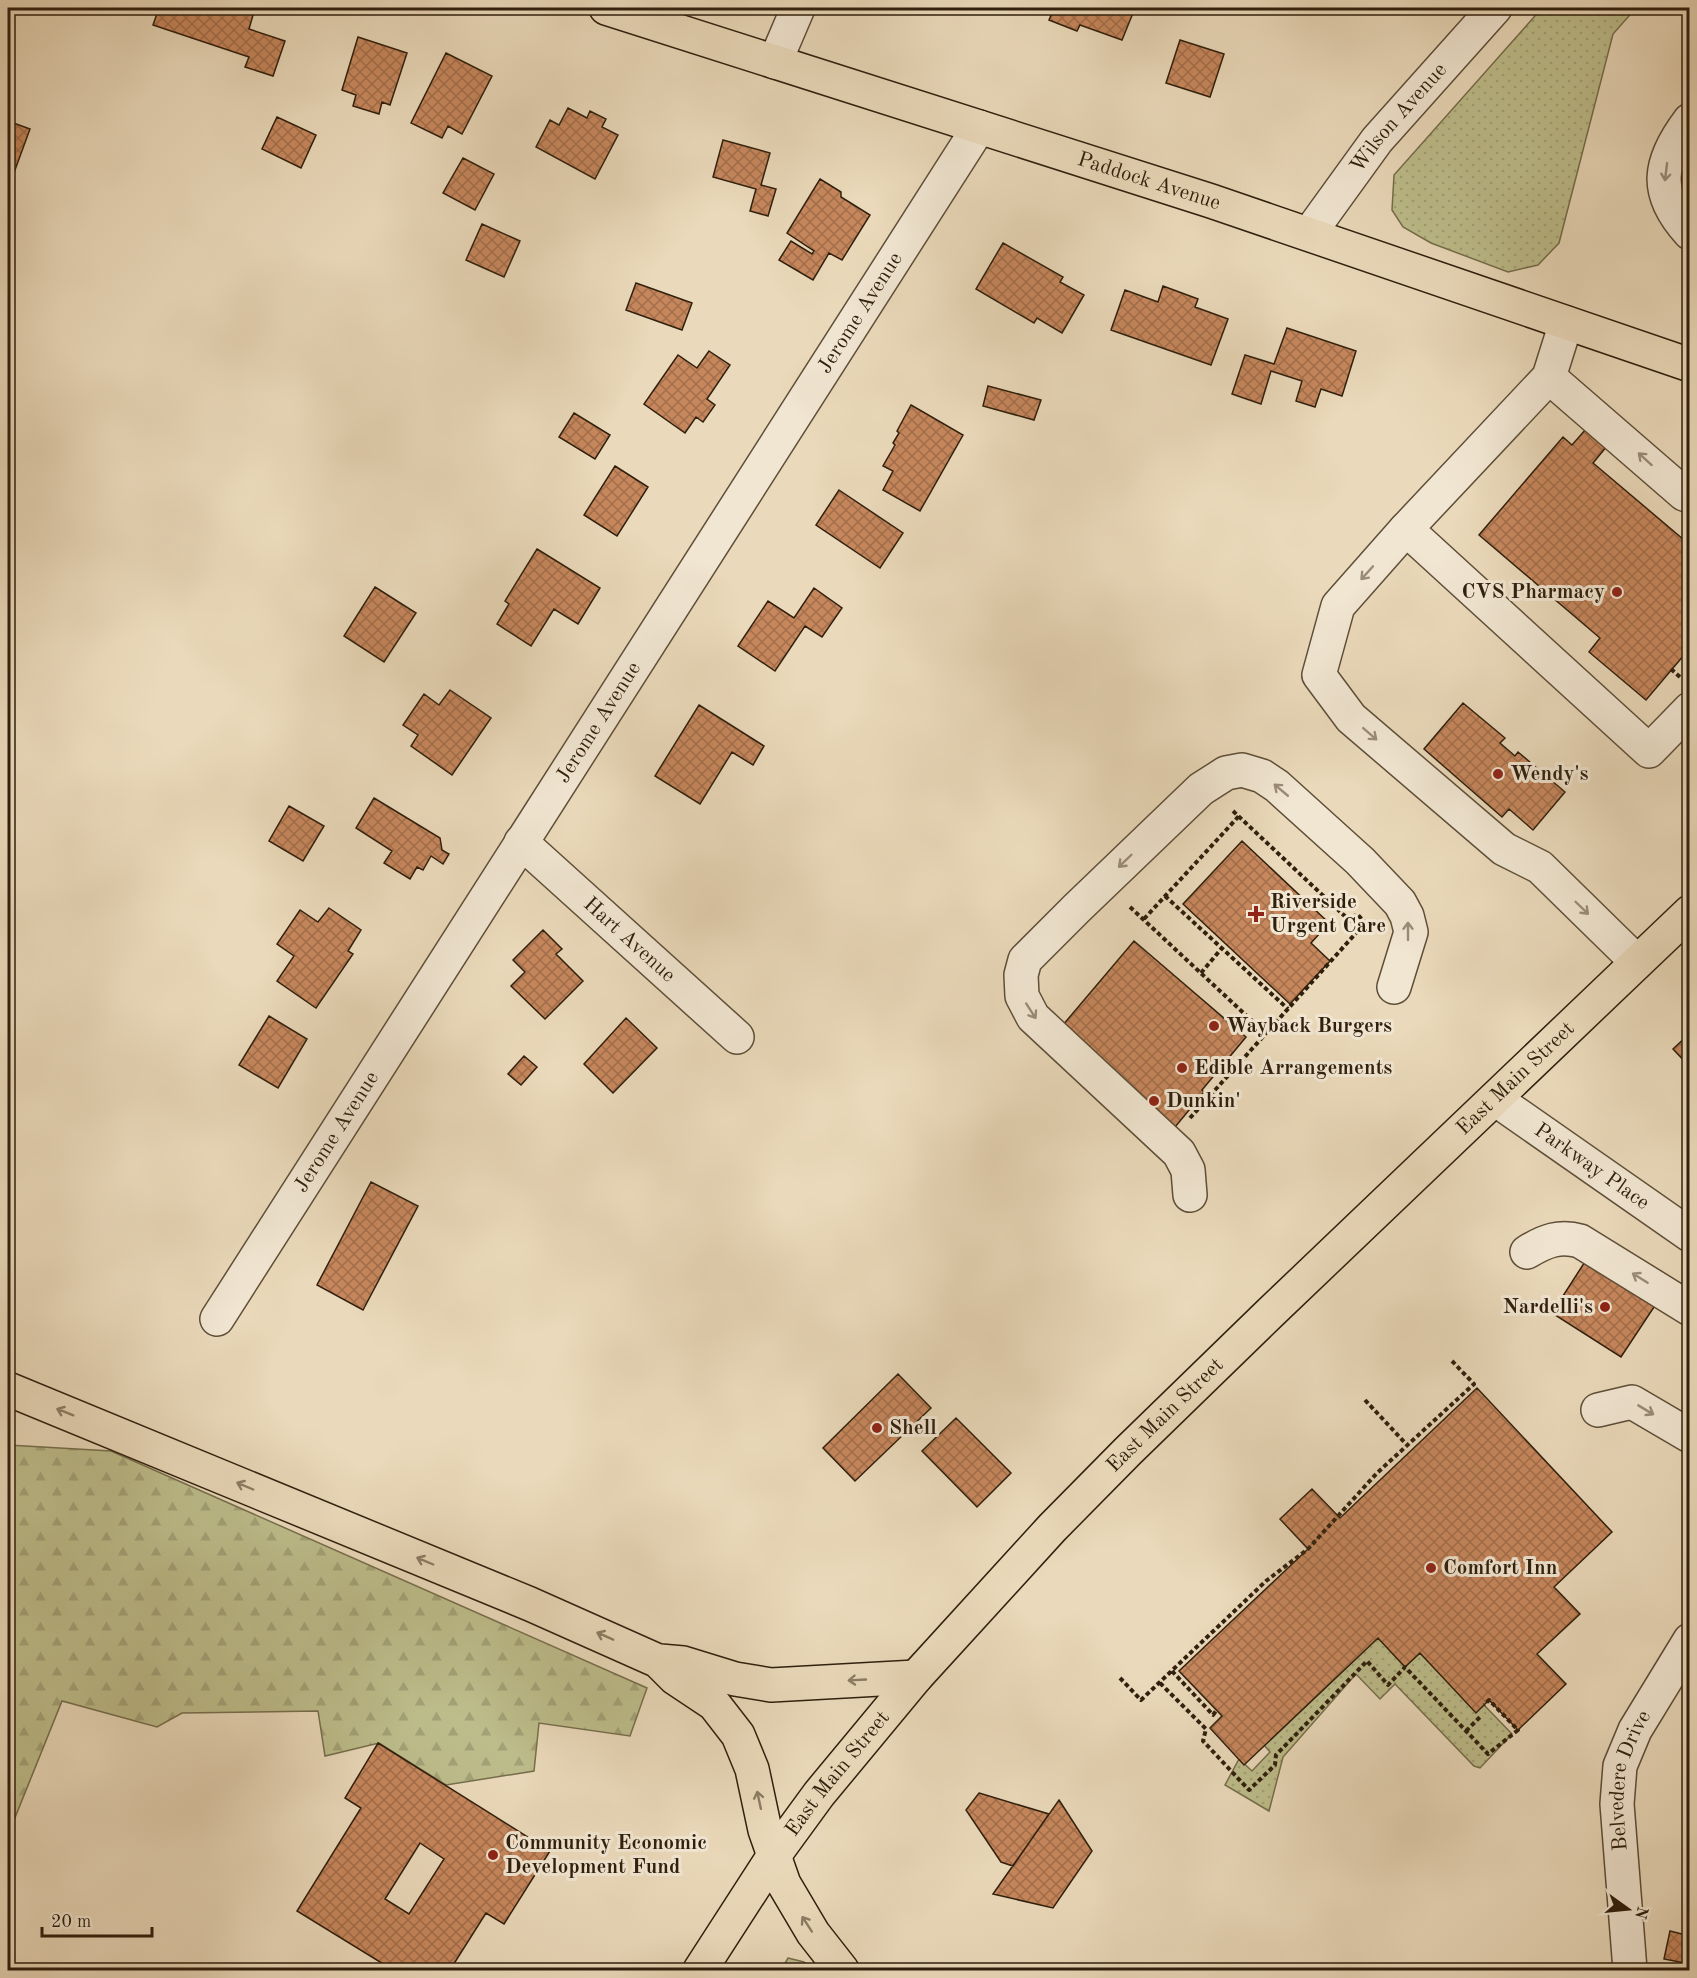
<svg xmlns="http://www.w3.org/2000/svg" width="1697" height="1978" viewBox="0 0 1697 1978" font-family="'Old Standard TT',serif">
	<style>
		.grass { fill: url(#grass-dots); stroke: #766e4c; stroke-width: 1.5 }
		.forest { fill: url(#forest-firs); stroke: #766e4c; stroke-width: 1.5 }
		.building { fill: url(#building-cross-hatch); stroke: #2f1f0d; stroke-width: 1.5; fill-rule: evenodd }
		.lines { fill: none; stroke-linecap: round; stroke-linejoin: round }
		.minor-casing { stroke: #5e4e38; stroke-width: 36 }
		.major-casing { stroke: #2f1f0d; stroke-width: 36 }
		.highway-casing { stroke: #2f1f0d; stroke-width: 36 }
		.path { stroke: #2f1f0d; stroke-width: 4; stroke-dasharray: 4.5 3; stroke-linecap: butt }
		.minor { stroke: #f1e6d2; stroke-width: 33 }
		.major { stroke: #ead9ba; stroke-width: 33 }
		.highway { stroke: #ead9ba; stroke-width: 33 }
		.oneway { stroke: #9a8c79 }
		.oneway2 { stroke: #8c7c64 }
		.poi-dot { fill: #8f2418; stroke: #f1e6d2; stroke-width: 2 }
		.labels { text-anchor: middle; dominant-baseline: central; stroke-width: 6; stroke-linejoin: round; paint-order: stroke }
		.street-label { font-size: 21px; fill: #2f1f0d; stroke: #f1e6d2 }
		.poi-label { font-size: 21px; font-weight: bold; fill: #2f1f0d; stroke: #f1e6d2; text-anchor: start }
	</style>
	<defs>
		<pattern id="grass-dots" width="8" height="8" patternUnits="userSpaceOnUse" patternTransform="scale(1.5)"><rect width="8" height="8" fill="#bdbd8b"/><path d="M2 2h.1M6 6h.1" fill="none" stroke="#a3a277" stroke-width="1.8" stroke-linecap="round"/></pattern>
		<pattern id="forest-firs" width="22" height="20" patternUnits="userSpaceOnUse" patternTransform="scale(1.5)"><rect width="22" height="20" fill="#bdbd8b"/><path d="M5 1l3.5 6h-7zM16 11l3.5 6h-7z" fill="#a3a277"/></pattern>
		<pattern id="building-cross-hatch" width="8" height="8" patternUnits="userSpaceOnUse" patternTransform="scale(1.5)"><rect width="8" height="8" fill="#c7875d"/><path d="M0 0l8 8M0 8l8-8" fill="none" stroke="#a26e4b"/></pattern>
	</defs>
	<rect width="100%" height="100%" fill="#ead9ba"/>
	<filter id="stains"><feTurbulence type="fractalNoise" baseFrequency=".00333" numOctaves="4"/><feColorMatrix values="0 0 0 0 .2 0 0 0 0 .09 0 0 0 0 .02 0 0 0 .5 -.17"/></filter>
	<radialGradient id="worn" r=".72"><stop offset=".6" stop-color="#630" stop-opacity="0"/><stop offset="1" stop-color="#630" stop-opacity=".3"/></radialGradient>
	<!-- grass -->
	<path class="grass" d="M1542 8H1636L1613 34 1559 243 1538 265 1508 272 1431 243 1403 227 1392 210 1394 175Z
		M1378 1638 1405 1667 1420 1653 1476 1712 1484 1705 1512 1734 1480 1768 1474 1766 1395 1684 1380 1699 1356 1674 1283 1757 1269 1811 1225 1785 1239 1759 1252 1771 1270 1752 1264 1745Z
		M788 1958 804 1962 814 1970H781Z"/>
	<!-- forest -->
	<path class="forest" d="M8 1445 111 1451 647 1688 630 1736 539 1723 534 1771 446 1785 379 1743 325 1756 318 1711 182 1713 157 1727 62 1701 8 1835Z"/>
	<!-- building -->
	<path class="building" d="M8 8H20L19 12Z
		M159 8H230L253 15 249 29 285 41 273 76 245 67 249 57 153 25Z
		M1054 8H1135L1122 40 1080 25 1077 31 1049 20Z
		M358 37 407 53 390 105 382 102 379 114 353 106 356 95 342 90Z
		M1180 40 1224 54 1210 97 1166 83Z
		M446 53 492 76 462 134 448 126 442 138 411 123Z
		M568 108 587 118 590 111 606 119 602 127 618 135 595 179 536 147 550 120 559 125Z
		M277 117 316 135 301 168 262 149Z
		M8 121 30 129 8 189Z
		M723 140 770 153 761 185 776 189 768 216 750 211 756 189 713 177Z
		M463 158 494 174 475 210 443 193Z
		M820 179 841 192V197L870 215 842 260 829 253 813 280 779 260 791 241 812 254 814 251 787 233Z
		M482 224 520 241 504 277 466 260Z
		M1003 243 1063 277 1060 282 1084 295 1062 333 1037 318 1034 323 976 289Z
		M636 283 692 303 682 330 626 310Z
		M1163 286 1198 299 1195 307 1228 319 1211 365 1111 330 1125 290 1158 302Z
		M1287 328 1356 351 1342 396 1321 389 1315 407 1296 401 1302 381 1271 371 1261 404 1232 394 1245 355 1274 364Z
		M709 351 730 365 707 399 715 405 703 422 696 417 685 433 644 404 678 355 697 368Z
		M988 386 1041 400 1034 420 983 406Z
		M911 405 963 435 920 511 883 490 893 471 883 466 895 445 893 443 899 433 897 431Z
		M574 413 610 435 595 459 559 437Z
		M1586 429 1607 446 1593 463 1690 545V648L1646 700 1589 652 1600 638 1479 535 1563 437 1572 445Z
		M615 466 648 487 617 536 584 515Z
		M839 490 903 533 880 568 816 525Z
		M537 549 600 588 578 624 554 609 531 646 497 624 509 604 505 601Z
		M375 587 416 613 384 662 344 636Z
		M814 588 842 608 822 637 805 626 775 671 738 646 768 601 794 618Z
		M450 690 491 718 452 775 411 746 418 735 403 725 424 694 439 705Z
		M1463 703 1505 738 1500 743 1515 756 1518 752 1565 792 1533 830 1509 809 1502 817 1424 749Z
		M699 705 764 746 753 765 732 752 700 804 655 776Z
		M374 798 440 838 442 850 449 854 443 864 431 856 423 870 417 867 410 879 384 863 392 851 356 828Z
		M289 806 324 826 303 861 269 841Z
		M1242 841 1329 923 1311 943 1330 961 1290 1004 1183 904Z
		M329 908 361 930 348 951 353 954 316 1008 277 981 294 956 277 944 300 910 318 922Z
		M543 930 562 949 556 954 583 981 545 1019 511 986 525 972 513 960Z
		M1134 941 1246 1037 1202 1090 1204 1092 1166 1138 1057 1032Z
		M269 1016 307 1039 278 1088 239 1065Z
		M626 1018 657 1048 613 1093 584 1064Z
		M1690 1033V1067L1673 1049Z
		M524 1056 537 1067 521 1085 508 1074Z
		M371 1182 418 1206 363 1310 317 1285Z
		M1588 1257 1658 1301 1621 1357 1552 1313Z
		M898 1374 931 1408 855 1481 823 1448Z
		M1477 1388 1612 1532 1554 1587 1580 1614 1537 1654 1566 1684 1518 1730 1489 1700 1476 1713 1420 1653 1405 1667 1378 1638 1244 1765 1210 1728 1222 1716 1179 1671 1308 1549 1280 1519 1312 1489 1340 1518Z
		M956 1418 1011 1473 977 1507 922 1451Z
		M378 1743 550 1851 504 1924 486 1913 450 1970H393L297 1911 361 1808 345 1798ZM420 1843 444 1859 409 1914 385 1899Z
		M979 1793 1049 1814 1013 1866 1001 1862 966 1810Z
		M1059 1800 1092 1851 1053 1908 993 1894Z
		M1670 1931 1690 1936V1964L1664 1959Z"/>
	<g class="lines">
		<!-- minor casing -->
		<g class="minor-casing">
			<g id="minor">
				<path d="M775 62 798 8"/>
				<path d="M1690 120C1658 162 1653 193 1690 233"/>
				<path id="s1" d="M1309 234 1377 140 1495 8"/>
				<path d="M1566 323 1549 377 1406 529 1649 751 1690 709"/>
				<path d="M1549 377 1684 494 1690 496"/>
				<path d="M1406 529 1338 606 1319 675 1351 718 1504 849 1540 867 1637 962"/>
				<path id="s2" d="M521 842 737 1037"/>
				<path id="s3" d="M1495 1099 1690 1235"/>
				<path d="M1190 1195 1188 1170 1179 1153 1033 1017 1022 996 1021 975 1025 960 1076 909 1201 789 1226 773 1242 770 1262 776 1277 786 1360 861 1400 903 1407 916 1411 932 1394 987"/>
				<path d="M1527 1252C1545 1241 1560 1235 1580 1241L1690 1309"/>
				<path id="s4" d="M217 1319 979 127"/>
				<path d="M1598 1410 1632 1402 1690 1436"/>
				<path id="s5" d="M1630 1970 1617 1804 1620 1766 1635 1730 1690 1640"/>
			</g>
		</g>
		<!-- major casing -->
		<g class="major-casing">
			<g id="major">
				<path id="s6" d="M606 8 1211 201 1690 365"/>
				<path id="s7" d="M700 1970 773 1857 819 1794 916 1677 1052 1528 1128 1451 1270 1313 1690 912"/>
			</g>
		</g>
		<!-- highway casing -->
		<g class="highway-casing">
			<path id="highway" d="M8 1389 530 1604 658 1661 675 1678 714 1704 738 1735 752 1769 765 1830 784 1884 813 1933 842 1970
				M660 1661 683 1663 735 1679 771 1685 916 1677"/>
		</g>
		<!-- path -->
		<path class="path" d="M1671 669 1680 677
			M1233 811 1350 921 1357 914 1372 930
			M1165 896 1288 1009
			M1130 907 1265 1033
			M1144 919 1239 816
			M1201 973 1222 948
			M1190 1118 1365 923
			M1365 1400 1407 1445
			M1172 1671 1213 1715 1216 1711
			M1120 1678 1141 1700 1266 1581 1308 1549 1377 1473 1474 1384 1452 1361
			M1160 1683 1206 1729 1203 1741 1249 1790 1275 1765 1276 1755 1367 1661 1388 1685 1405 1667 1488 1754 1518 1730 1489 1700 1484 1705
			M1466 1731 1481 1716"/>
		<!-- minor -->
		<use href="#minor" class="minor"/>
		<!-- major -->
		<use href="#major" class="major"/>
		<!-- highway -->
		<use href="#highway" class="highway"/>
	</g>
	<!-- one-way arrows -->
	<defs><path id="oneway-shaft" d="M-6 0H5M1.5-3L5.5 0L1.5 3" fill="none" stroke-width="1.6" stroke-linecap="round" stroke-linejoin="round" transform="scale(1.5)"/></defs>
	<g class="oneway">
		<use href="#oneway-shaft" transform="translate(1666 172) rotate(97)"/>
		<use href="#oneway-shaft" transform="translate(1645 459) rotate(-138)"/>
		<use href="#oneway-shaft" transform="translate(1367 573) rotate(132)"/>
		<use href="#oneway-shaft" transform="translate(1370 734) rotate(41)"/>
		<use href="#oneway-shaft" transform="translate(1281 790) rotate(-140)"/>
		<use href="#oneway-shaft" transform="translate(1125 861) rotate(136)"/>
		<use href="#oneway-shaft" transform="translate(1582 908) rotate(44)"/>
		<use href="#oneway-shaft" transform="translate(1408 931) rotate(-90)"/>
		<use href="#oneway-shaft" transform="translate(1031 1011) rotate(57)"/>
		<use href="#oneway-shaft" transform="translate(1640 1278) rotate(-148)"/>
		<use href="#oneway-shaft" transform="translate(1646 1410) rotate(31)"/>
	</g>
	<g class="oneway2">
		<use href="#oneway-shaft" transform="translate(65 1412) rotate(-158)"/>
		<use href="#oneway-shaft" transform="translate(245 1486) rotate(-157)"/>
		<use href="#oneway-shaft" transform="translate(425 1561) rotate(-157)"/>
		<use href="#oneway-shaft" transform="translate(605 1636) rotate(-156)"/>
		<use href="#oneway-shaft" transform="translate(857 1680) rotate(177)"/>
		<use href="#oneway-shaft" transform="translate(759 1800) rotate(-102)"/>
		<use href="#oneway-shaft" transform="translate(807 1924) rotate(-123)"/>
	</g>
	<!-- markers -->
	<g class="poi-dot">
		<circle cx="1617" cy="592" r="6"/>
		<circle cx="1498" cy="774" r="6"/>
		<path d="M1253 905h6v6h6v6h-6v6h-6v-6h-6v-6h6z"/>
		<circle cx="1214" cy="1026" r="6"/>
		<circle cx="1182" cy="1068" r="6"/>
		<circle cx="1154" cy="1101" r="6"/>
		<circle cx="1605" cy="1307" r="6"/>
		<circle cx="877" cy="1428" r="6"/>
		<circle cx="1431" cy="1568" r="6"/>
		<circle cx="493" cy="1855" r="6"/>
	</g>
	<g class="labels">
		<!-- street labels -->
		<g class="street-label">
			<text stroke="none"><textPath href="#s1" startOffset="147">Wilson Avenue</textPath></text>
			<text stroke="none"><textPath href="#s6" startOffset="570">Paddock Avenue</textPath></text>
			<text stroke="none"><textPath href="#s4" startOffset="1194">Jerome Avenue</textPath></text>
			<text stroke="none"><textPath href="#s4" startOffset="708">Jerome Avenue</textPath></text>
			<text stroke="none"><textPath href="#s2" startOffset="146">Hart Avenue</textPath></text>
			<text stroke="none"><textPath href="#s7" startOffset="1212">East Main Street</textPath></text>
			<text stroke="none"><textPath href="#s4" startOffset="222">Jerome Avenue</textPath></text>
			<text stroke="none"><textPath href="#s3" startOffset="118">Parkway Place</textPath></text>
			<text stroke="none"><textPath href="#s7" startOffset="726">East Main Street</textPath></text>
			<text stroke="none"><textPath href="#s7" startOffset="240">East Main Street</textPath></text>
			<text stroke="none"><textPath href="#s5" startOffset="192">Belvedere Drive</textPath></text>
		</g>
		<!-- poi labels -->
		<g class="poi-label">
			<text x="1605" y="592" text-anchor="end">CVS Pharmacy</text>
			<text x="1510" y="774">Wendy's</text>
			<text x="1270" y="902">Riverside<tspan x="1270" dy="24">Urgent Care</tspan></text>
			<text x="1226" y="1026">Wayback Burgers</text>
			<text x="1194" y="1068">Edible Arrangements</text>
			<text x="1166" y="1101">Dunkin'</text>
			<text x="1593" y="1307" text-anchor="end">Nardelli's</text>
			<text x="889" y="1428">Shell</text>
			<text x="1443" y="1568">Comfort Inn</text>
			<text x="505" y="1843">Community Economic<tspan x="505" dy="24">Development Fund</tspan></text>
		</g>
	</g>
	<!-- margin -->
	<rect width="1697" height="1978" fill="none" stroke="#ead9ba" stroke-width="30"/>
	<rect x="9" y="9" width="1679" height="1960" fill="none" stroke="#2f1f0d" stroke-width="3"/>
	<rect x="15" y="15" width="1667" height="1948" fill="none" stroke="#2f1f0d" stroke-width="1.5"/>
	<!-- north arrow -->
	<g transform="translate(1628 1909) rotate(105)" stroke="#f1e6d2" stroke-width="4.5" paint-order="stroke">
	<path d="M0-4.5L10 22L0 15L-10 22Z" fill="#2f1f0d"/>
	<text y="-9" font-size="16" font-weight="bold" text-anchor="middle" fill="#2f1f0d">N</text>
	</g>
	<!-- scale -->
	<path d="M42 1927v9h110v-9" fill="none" stroke="#2f1f0d" stroke-width="3"/>
	<text x="51" y="1927" font-size="18" fill="#2f1f0d" stroke="#f1e6d2" stroke-width="4.5" paint-order="stroke">20 m</text>
	<rect width="100%" height="100%" filter="url(#stains)"/>
	<rect width="100%" height="100%" fill="url(#worn)"/>
</svg>
